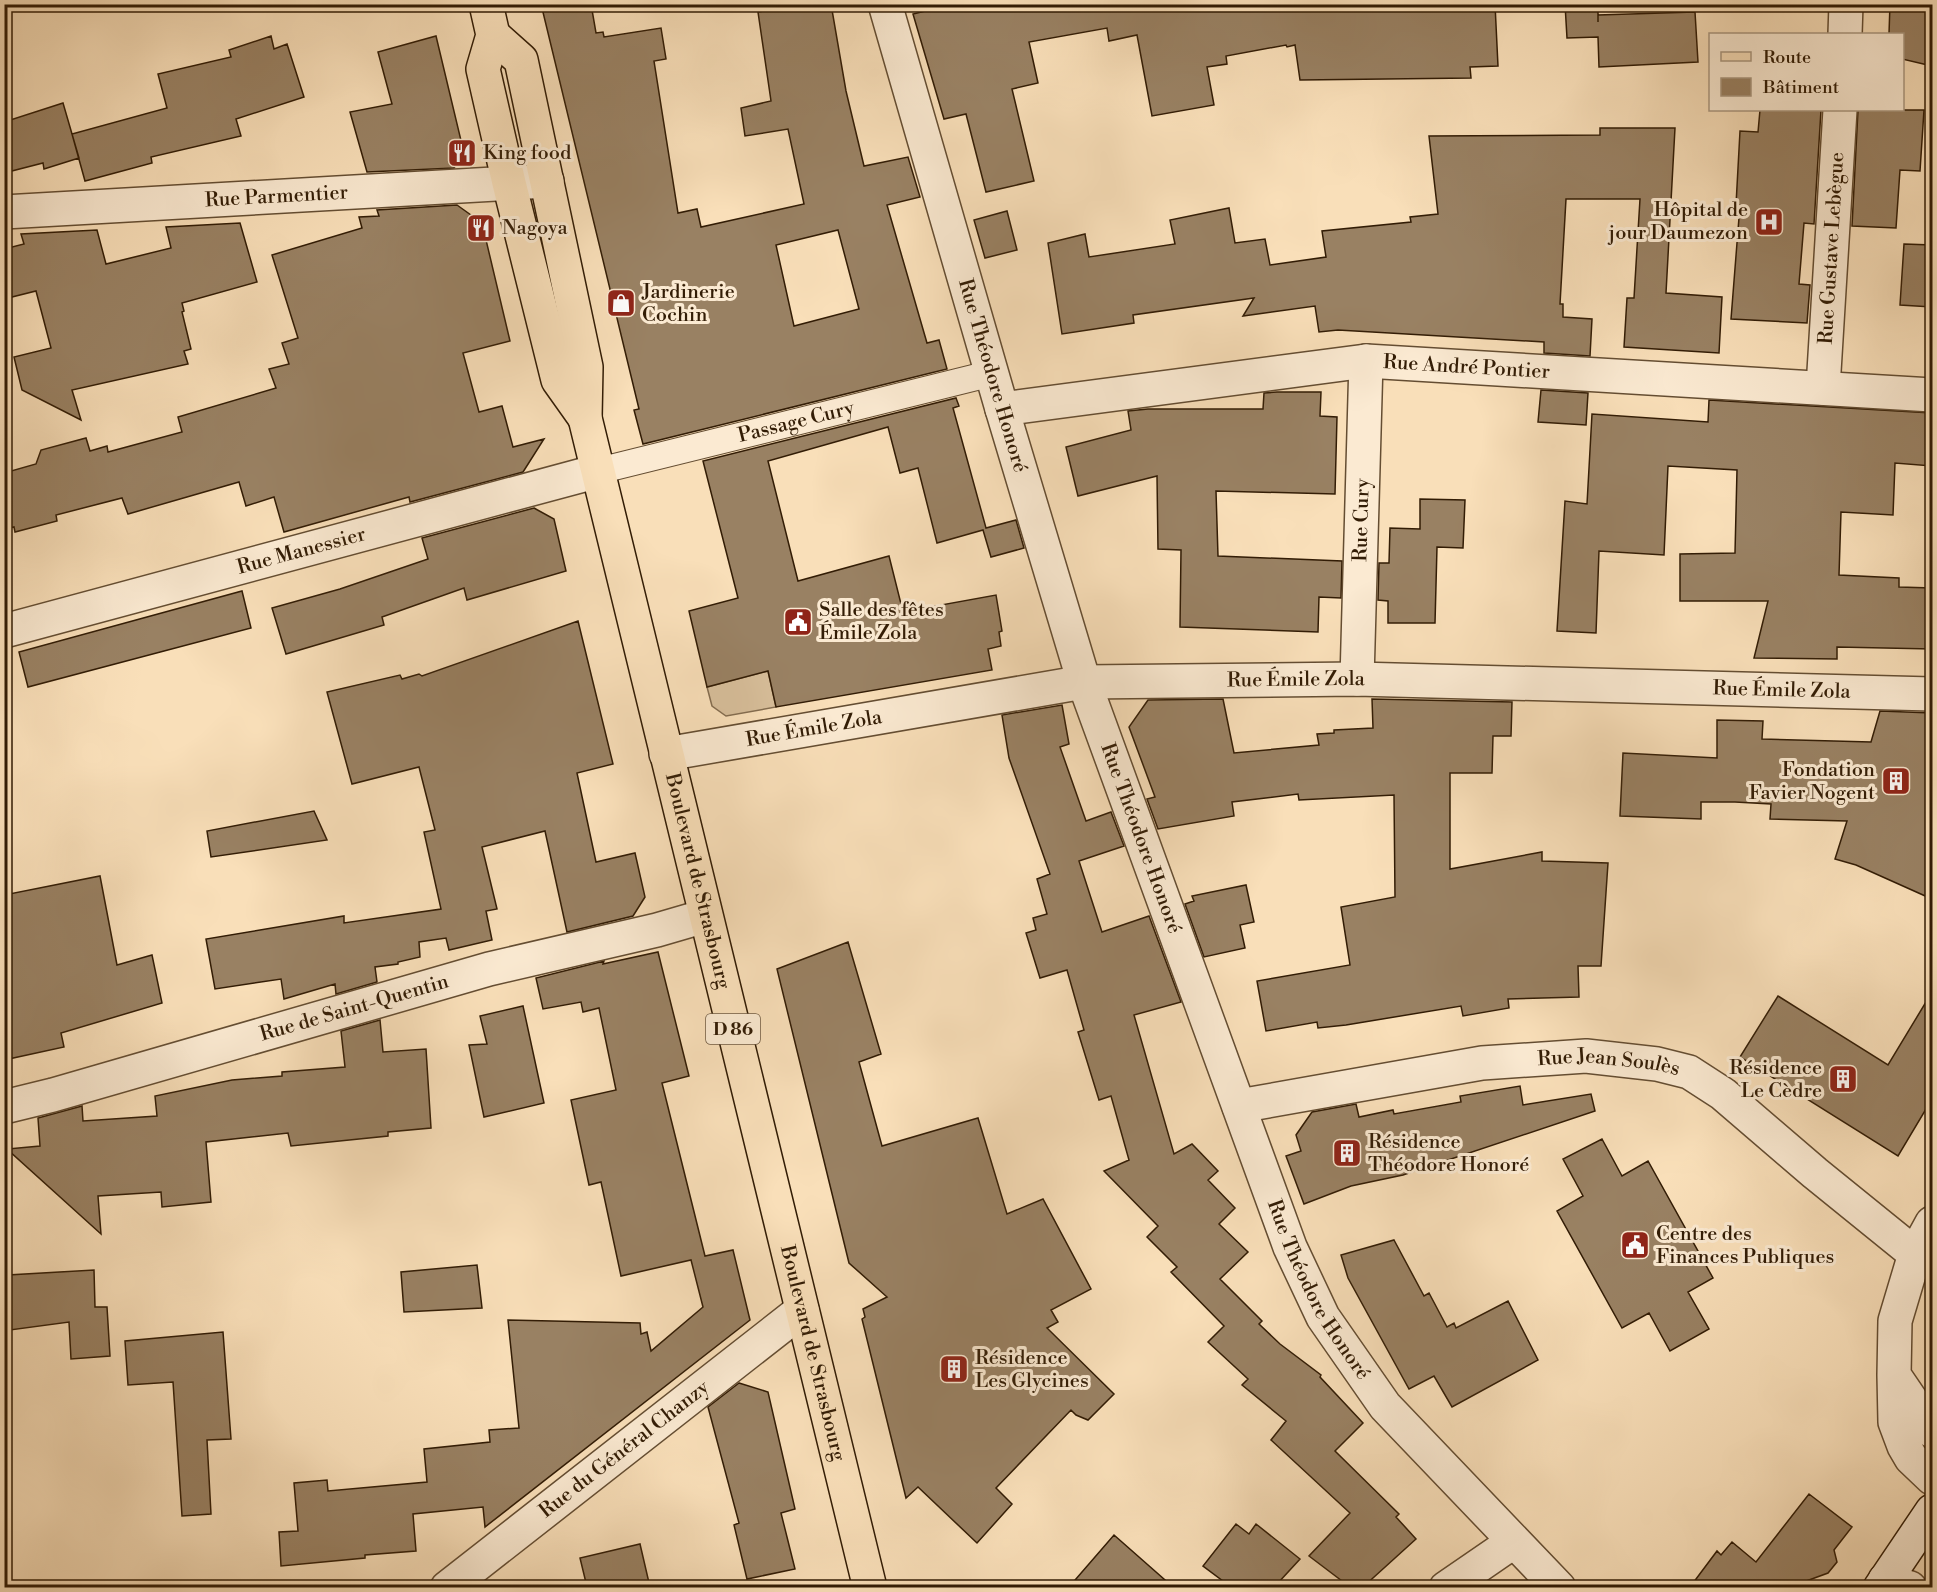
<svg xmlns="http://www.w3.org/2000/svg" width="1937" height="1592" viewBox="0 0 1937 1592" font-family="'Libre Bodoni',serif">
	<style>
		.green { fill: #d7be9a; stroke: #846d50; stroke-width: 1.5 }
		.building { fill: #998163; stroke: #321c05; stroke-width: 1.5; fill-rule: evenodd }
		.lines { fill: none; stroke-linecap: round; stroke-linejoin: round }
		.pedestrian-casing { stroke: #644d32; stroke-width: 28 }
		.minor-casing { stroke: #644d32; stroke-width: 36 }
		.tertiary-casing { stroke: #644d32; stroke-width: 36 }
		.secondary-casing { stroke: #321c05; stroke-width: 36 }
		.primary-casing { stroke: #321c05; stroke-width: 36 }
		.pedestrian { stroke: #fbead2; stroke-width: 26 }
		.minor { stroke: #fbead2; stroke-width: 33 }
		.tertiary { stroke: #fbead2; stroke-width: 33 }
		.secondary { stroke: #fbead2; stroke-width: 33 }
		.primary { stroke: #f9dfb9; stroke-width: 33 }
		.labels { text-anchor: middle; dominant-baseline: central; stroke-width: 6; stroke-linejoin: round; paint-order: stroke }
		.shield { fill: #fbead2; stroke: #6e5a42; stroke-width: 1.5 }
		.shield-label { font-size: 18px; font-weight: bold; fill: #321c05 }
		.poi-label { font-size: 20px; fill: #321c05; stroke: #fbead2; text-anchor: start }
		.street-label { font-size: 20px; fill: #321c05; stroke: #fbead2 }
	</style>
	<rect width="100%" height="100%" fill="#f9dfb9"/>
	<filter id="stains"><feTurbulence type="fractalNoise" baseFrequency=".00333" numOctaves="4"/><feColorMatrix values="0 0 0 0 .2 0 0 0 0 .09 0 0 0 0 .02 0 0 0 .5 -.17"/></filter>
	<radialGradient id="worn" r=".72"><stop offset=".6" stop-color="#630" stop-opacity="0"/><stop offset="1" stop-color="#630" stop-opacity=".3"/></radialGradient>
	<!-- green -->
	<path class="green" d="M768 671 776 707 726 716 712 706 707 687Z"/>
	<!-- building -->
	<path class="building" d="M541 4H591L596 33 603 32 604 37 661 28 666 59 654 61 678 213 697 209 701 227 804 204 788 129 745 136 741 108 771 101 758 12 802 4H831L846 91 864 166 908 157 920 197 887 205 927 343 939 340 947 369 643 444 634 410 639 409ZM838 230 859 309 794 326 776 245Z
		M954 4H1495L1498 66 1470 67 1471 78 1300 80 1295 45 1287 47 1286 45 1226 56 1227 64 1207 67 1214 105 1152 116 1137 35 1109 41 1107 28 1029 42 1038 83 1012 89 1034 181 986 192 966 114 944 119 913 14Z
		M1565 4H1598V22V15L1695 12 1698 62 1599 67 1598 37 1567 38Z
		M1890 4H1932V66L1902 59V34H1889Z
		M271 36 274 49 287 44 304 97 236 119 241 136 151 157 152 163 85 181 72 134 167 108 158 74 231 57 229 50Z
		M436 36 464 153 454 168 367 172 350 112 392 104 378 52Z
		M63 103 79 158 44 169 43 163 4 173V122Z
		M1760 110H1821L1814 224 1804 223 1799 284 1810 285 1807 323 1731 319 1740 205H1736L1740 131 1758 132Z
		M1858 110H1924L1920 171 1900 170 1896 228 1852 226Z
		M1600 128H1675L1666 293 1722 297 1719 353 1624 347 1627 298H1634L1640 199H1566L1560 304H1563V317L1592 319 1590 356 1544 353V342L1338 330 1319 332 1315 306 1243 316 1254 298 1133 315 1134 323 1062 334 1048 243 1085 234 1089 257 1175 244 1170 220 1229 208 1235 243 1265 239 1270 265 1326 257 1322 231 1411 222 1410 217 1438 214 1429 136 1600 135Z
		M457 205 482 223 510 341 463 353 479 412 502 406 513 447 544 439 523 472 410 502 409 497 284 532 274 497 246 506 239 482 128 514 122 498 56 515 57 521 15 532 14 527 4 529V473L36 464 41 450 86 438 90 451 107 446 108 452 182 432 178 417 276 388 269 369 289 364 282 343 298 338 272 255 362 228 359 217 379 216 377 210Z
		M1007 211 1017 250 985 258 974 220Z
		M240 223 257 282 182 303 184 311 182 312 191 349 184 351 188 364 72 390 81 420 22 390 14 357 51 348 36 291 4 299V249L24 244 21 234 97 230 106 264 171 248 166 227Z
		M1904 244 1932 245V307L1900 305Z
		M1541 390 1588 393 1586 425 1538 422Z
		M1277 392H1321L1320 416 1337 417 1335 494 1216 491 1218 556 1342 561 1341 598 1319 597 1318 632 1180 627 1181 550 1158 549 1157 476 1078 496 1066 447 1131 430 1128 411 1148 409H1263L1264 393Z
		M956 398 959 406 953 408 986 528 1016 520 1024 548 991 557 983 530 937 543 918 468 900 473 888 427 768 461 798 581 889 556 903 612 996 595 1002 631 999 632 1001 646 988 649 992 670 776 707 768 671 707 687 689 611 738 598 703 461Z
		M1709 400 1932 413V466L1895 463 1893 515 1841 512 1839 575 1899 578V587L1932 588V649L1837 647V659L1754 658 1768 601H1680V554L1735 553 1737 470 1668 466 1664 555 1599 551 1596 633 1557 631 1565 501 1587 504 1592 414 1708 422Z
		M1420 499 1465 500 1463 548 1437 547 1435 623H1388V601L1378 600 1379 563H1389L1390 528 1420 529Z
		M534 508 554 519 566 571 467 600 464 588 382 617 384 625 286 654 272 608 340 589 428 559 422 538Z
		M242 591 251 628 28 687 19 652Z
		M578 621 613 764 577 773 596 862 635 853 645 897 633 916 567 932 545 831 482 847 497 909 486 911 492 940 449 950 446 938 419 942 420 957 398 962V964L375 967 377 982 336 994 335 984 284 999 281 979 215 989 206 939 344 916V923L441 909 424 832 435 830 419 767 352 784 327 692 400 675 402 679 419 674 422 676Z
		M1223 699 1234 753 1319 745 1317 734 1334 733V730L1373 728 1372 699 1512 702 1511 736H1493L1492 773H1450V869L1542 852V861L1608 863 1601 966H1578L1579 997 1508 999 1509 1008 1463 1016 1461 1006 1346 1025 1318 1028 1317 1022 1266 1031 1257 981 1350 965 1341 907 1395 897 1394 795 1299 800 1298 794 1232 802 1234 816 1158 829 1147 799 1155 797 1129 727 1148 700Z
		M1062 705 1069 744 1060 747 1086 821 1111 812 1124 846 1079 861 1102 932 1149 916 1181 1002 1134 1015 1174 1154 1192 1144 1218 1171 1208 1180 1235 1208 1219 1224 1248 1252 1220 1279 1262 1321 1259 1324 1280 1344 1321 1375 1320 1377 1363 1423 1335 1451 1399 1514 1396 1517 1416 1539 1363 1587H1350L1309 1556 1350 1513 1271 1440 1286 1421 1242 1385 1248 1379 1208 1342 1224 1326 1171 1272 1177 1267 1147 1237 1158 1226 1104 1171 1129 1160 1111 1096 1099 1100 1078 1032 1084 1030 1067 970 1040 978 1026 933 1036 930 1033 918 1047 914 1037 879 1050 874 1009 758 1002 715Z
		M1880 711 1932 713V899L1856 865 1835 859 1847 821 1770 819 1771 804 1735 802H1701V819L1620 816 1623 753 1717 758V720L1763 721 1762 739 1871 742Z
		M314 811 327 840 211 857 207 831Z
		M100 876 117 965 152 955 162 1003 61 1033 64 1047 4 1060V895Z
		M1246 885 1254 922 1240 925 1245 948 1204 957 1185 904 1194 901 1192 896Z
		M848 942 881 1054 859 1062 882 1146 978 1118 1007 1214 1043 1199 1091 1289 1051 1310 1058 1322 1047 1328 1114 1394 1088 1420 1076 1415 1071 1410 996 1488 1012 1504 977 1543 918 1487 906 1498 862 1319 865 1317 863 1309 887 1297 849 1263 777 969Z
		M658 952 689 1076 662 1083 705 1256 733 1250 750 1320 485 1527 483 1507 413 1514 416 1551 365 1555V1558L281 1566 279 1532 298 1531 294 1483 327 1480 328 1491 427 1482 424 1449 490 1442 489 1430 519 1428 508 1320 640 1323 641 1334 647 1332 651 1351 703 1307 691 1260 621 1276 601 1182 589 1185 571 1100 616 1090 599 1008 583 1012 581 1002 543 1009 536 978 604 961 603 964Z
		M1932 992V1099L1898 1156 1740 1057 1778 996 1888 1065Z
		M523 1006 544 1103 484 1117 469 1045 487 1044 480 1016Z
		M380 1020 383 1052 426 1049 431 1128 388 1132V1136L291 1146 288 1133 206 1142 211 1202 162 1207 161 1192 98 1196 101 1234 7 1149 40 1146 38 1118 82 1106 83 1121 157 1116 155 1096 232 1080 282 1076V1072L345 1067 341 1031Z
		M1520 1086 1523 1105 1591 1094 1595 1111 1403 1175 1351 1186 1304 1204 1286 1156 1301 1151 1296 1135 1312 1112 1356 1104 1359 1117 1393 1110 1394 1114 1461 1102 1460 1096Z
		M1602 1139 1622 1176 1648 1161 1713 1278 1688 1292 1709 1329 1670 1351 1649 1313 1622 1328 1557 1211 1583 1196 1563 1159Z
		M1394 1240 1424 1296 1429 1293 1447 1327 1454 1323 1456 1328 1508 1301 1538 1360 1452 1407 1434 1376 1409 1389 1348 1278 1341 1255Z
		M477 1265 482 1308 404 1312 401 1272Z
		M94 1270 95 1307H107L110 1356 71 1359 69 1322 10 1330 7 1287 9 1286 8 1275Z
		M223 1332 231 1439 207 1440 211 1514 182 1516 173 1382 128 1385 125 1341Z
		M739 1383 768 1392 795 1509 781 1513 795 1569 747 1579 734 1525 739 1523 708 1407Z
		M1809 1494 1852 1527 1834 1550 1837 1562 1828 1573 1790 1587H1690L1717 1551 1721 1555 1732 1542 1756 1562Z
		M1236 1524 1249 1534 1256 1524 1300 1559 1277 1584 1256 1587H1231L1203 1566Z
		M1114 1535 1173 1587H1069Z
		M640 1544 650 1587H587L580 1558Z"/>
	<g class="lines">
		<!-- pedestrian casing -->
		<g class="pedestrian-casing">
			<g id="pedestrian">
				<path id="s1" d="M598 471 993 373"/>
			</g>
		</g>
		<!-- minor casing -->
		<g class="minor-casing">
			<g id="minor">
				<path id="s2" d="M885 4 1002 409 1084 682 1290 1247 1323 1317 1385 1406 1559 1588"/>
				<path d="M1845 34 1846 4"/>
				<path id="s3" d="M4 212 547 181"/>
				<path id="s4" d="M1823 388 1840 110"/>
				<path id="s5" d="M1002 409 1366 361 1932 395"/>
				<path id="s6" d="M4 631 598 471"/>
				<path id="s7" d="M1357 679 1366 361"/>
				<path id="s8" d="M666 754 1084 682 1357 679 1932 694"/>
				<path id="s9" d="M1239 1106 1482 1063 1586 1056 1657 1064 1689 1072 1723 1094 1815 1173 1915 1254"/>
				<path id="s10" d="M4 1107 53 1095 489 969 657 930 705 916"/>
				<path d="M1885 1580 1910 1588"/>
				<path id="s11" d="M447 1588 802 1310"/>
				<path d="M1446 1588 1513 1542"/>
			</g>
		</g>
		<!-- tertiary casing -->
		<g class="tertiary-casing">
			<path id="tertiary" d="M1932 1223 1915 1254 1895 1321 1894 1375 1895 1422 1904 1446 1911 1458 1932 1478
				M1894 1375 1932 1431"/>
		</g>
		<!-- secondary casing -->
		<g class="secondary-casing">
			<path id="secondary" d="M1880 1588 1932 1511"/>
		</g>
		<!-- primary casing -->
		<g class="primary-casing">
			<g id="primary">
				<path d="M486 4 493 35 483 69 509 183 558 380 585 418"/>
				<path id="s12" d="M493 35 521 60 586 367 585 418 870 1588"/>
			</g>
		</g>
		<!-- pedestrian -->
		<use href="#pedestrian" class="pedestrian"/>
		<!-- minor -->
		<use href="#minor" class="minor"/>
		<!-- tertiary -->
		<use href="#tertiary" class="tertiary"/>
		<!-- secondary -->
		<use href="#secondary" class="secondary"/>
		<!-- primary -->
		<use href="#primary" class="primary"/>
	</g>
	<!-- icons -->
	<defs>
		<g id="restaurant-square" transform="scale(1.5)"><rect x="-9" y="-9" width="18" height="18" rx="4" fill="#8f2418" stroke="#fbead2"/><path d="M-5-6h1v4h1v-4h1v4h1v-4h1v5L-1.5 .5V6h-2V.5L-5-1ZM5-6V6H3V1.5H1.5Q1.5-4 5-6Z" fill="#fff"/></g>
		<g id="hospital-square" transform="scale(1.5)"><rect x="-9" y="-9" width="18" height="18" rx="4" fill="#8f2418" stroke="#fbead2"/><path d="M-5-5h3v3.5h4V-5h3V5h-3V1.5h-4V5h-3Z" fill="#fff"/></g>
		<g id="shop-square" transform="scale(1.5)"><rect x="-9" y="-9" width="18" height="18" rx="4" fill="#8f2418" stroke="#fbead2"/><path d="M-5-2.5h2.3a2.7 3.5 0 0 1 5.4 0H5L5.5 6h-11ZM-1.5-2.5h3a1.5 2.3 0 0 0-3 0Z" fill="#fff"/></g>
		<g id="civic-square" transform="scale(1.5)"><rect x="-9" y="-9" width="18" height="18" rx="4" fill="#8f2418" stroke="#fbead2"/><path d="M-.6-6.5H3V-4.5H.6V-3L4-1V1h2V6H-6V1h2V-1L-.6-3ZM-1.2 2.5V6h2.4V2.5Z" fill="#fff"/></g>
		<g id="building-square" transform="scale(1.5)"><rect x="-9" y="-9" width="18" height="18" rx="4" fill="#8f2418" stroke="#fbead2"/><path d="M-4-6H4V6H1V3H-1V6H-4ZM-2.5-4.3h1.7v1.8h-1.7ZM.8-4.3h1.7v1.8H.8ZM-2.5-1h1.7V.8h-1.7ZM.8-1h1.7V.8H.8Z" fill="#fff"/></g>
	</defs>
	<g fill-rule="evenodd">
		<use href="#restaurant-square" x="462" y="153"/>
		<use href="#hospital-square" x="1769" y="222"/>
		<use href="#restaurant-square" x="481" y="228"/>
		<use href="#shop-square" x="621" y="303"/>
		<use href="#civic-square" x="798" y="622"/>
		<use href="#building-square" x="1896" y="781"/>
		<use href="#building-square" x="1843" y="1079"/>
		<use href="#building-square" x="1347" y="1153"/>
		<use href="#civic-square" x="1635" y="1245"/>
		<use href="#building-square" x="954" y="1369"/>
	</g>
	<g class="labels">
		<!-- shield labels -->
		<rect class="shield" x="706" y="1014" width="54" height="30" rx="4.5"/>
		<g class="shield-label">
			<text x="733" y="1029">D 86</text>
		</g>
		<!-- poi labels -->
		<g class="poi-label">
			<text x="483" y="153">King food</text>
			<text x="1748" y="210" text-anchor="end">Hôpital de<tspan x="1748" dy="23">jour Daumezon</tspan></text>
			<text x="502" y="228">Nagoya</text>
			<text x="642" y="292">Jardinerie<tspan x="642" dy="23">Cochin</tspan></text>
			<text x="819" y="610">Salle des fêtes<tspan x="819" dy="23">Émile Zola</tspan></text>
			<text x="1875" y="770" text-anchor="end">Fondation<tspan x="1875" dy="23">Favier Nogent</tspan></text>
			<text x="1822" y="1068" text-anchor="end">Résidence<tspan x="1822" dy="23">Le Cèdre</tspan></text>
			<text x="1368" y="1142">Résidence<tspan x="1368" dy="23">Théodore Honoré</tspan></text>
			<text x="1656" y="1234">Centre des<tspan x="1656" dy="23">Finances Publiques</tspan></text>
			<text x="975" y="1358">Résidence<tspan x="975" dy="23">Les Glycines</tspan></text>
		</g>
		<!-- street labels -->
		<g class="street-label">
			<text stroke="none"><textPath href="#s3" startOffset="273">Rue Parmentier</textPath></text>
			<text stroke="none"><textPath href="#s4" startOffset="140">Rue Gustave Lebègue</textPath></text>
			<text stroke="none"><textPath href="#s5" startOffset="468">Rue André Pontier</textPath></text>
			<text stroke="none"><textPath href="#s2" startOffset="387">Rue Théodore Honoré</textPath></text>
			<text stroke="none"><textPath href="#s1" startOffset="204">Passage Cury</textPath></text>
			<text stroke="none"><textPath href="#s7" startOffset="159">Rue Cury</textPath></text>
			<text stroke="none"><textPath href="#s6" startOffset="308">Rue Manessier</textPath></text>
			<text stroke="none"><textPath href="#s8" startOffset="636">Rue Émile Zola</textPath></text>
			<text stroke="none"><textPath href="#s8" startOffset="1122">Rue Émile Zola</textPath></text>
			<text stroke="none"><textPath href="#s8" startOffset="150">Rue Émile Zola</textPath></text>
			<text stroke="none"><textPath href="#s2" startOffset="873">Rue Théodore Honoré</textPath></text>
			<text stroke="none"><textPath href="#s12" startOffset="879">Boulevard de Strasbourg</textPath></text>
			<text stroke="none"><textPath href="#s10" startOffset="364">Rue de Saint-Quentin</textPath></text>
			<text stroke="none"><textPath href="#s9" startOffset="374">Rue Jean Soulès</textPath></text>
			<text stroke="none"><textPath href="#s2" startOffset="1359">Rue Théodore Honoré</textPath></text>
			<text stroke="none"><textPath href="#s12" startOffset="1365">Boulevard de Strasbourg</textPath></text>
			<text stroke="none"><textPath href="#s11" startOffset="225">Rue du Général Chanzy</textPath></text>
		</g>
	</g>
	<!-- margin -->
	<rect width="1937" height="1592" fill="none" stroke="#f9dfb9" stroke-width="24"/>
	<rect x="6" y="6" width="1925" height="1580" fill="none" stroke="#321c05" stroke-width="3"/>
	<rect x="12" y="12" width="1913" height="1568" fill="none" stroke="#321c05" stroke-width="1.5"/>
	<!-- legend -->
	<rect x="1709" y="33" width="195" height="78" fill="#fbead2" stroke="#ab9880" stroke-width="1.5"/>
	<rect x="1721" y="52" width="30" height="9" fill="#f9dfb9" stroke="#ab9880" stroke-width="1.5"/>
	<text x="1763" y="63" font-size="18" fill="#321c05">Route</text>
	<rect x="1721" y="78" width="30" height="18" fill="#998163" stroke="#ab9880" stroke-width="1.5"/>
	<text x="1763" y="93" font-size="18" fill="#321c05">Bâtiment</text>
	<rect width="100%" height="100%" filter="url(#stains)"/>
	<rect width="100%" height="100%" fill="url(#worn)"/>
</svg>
